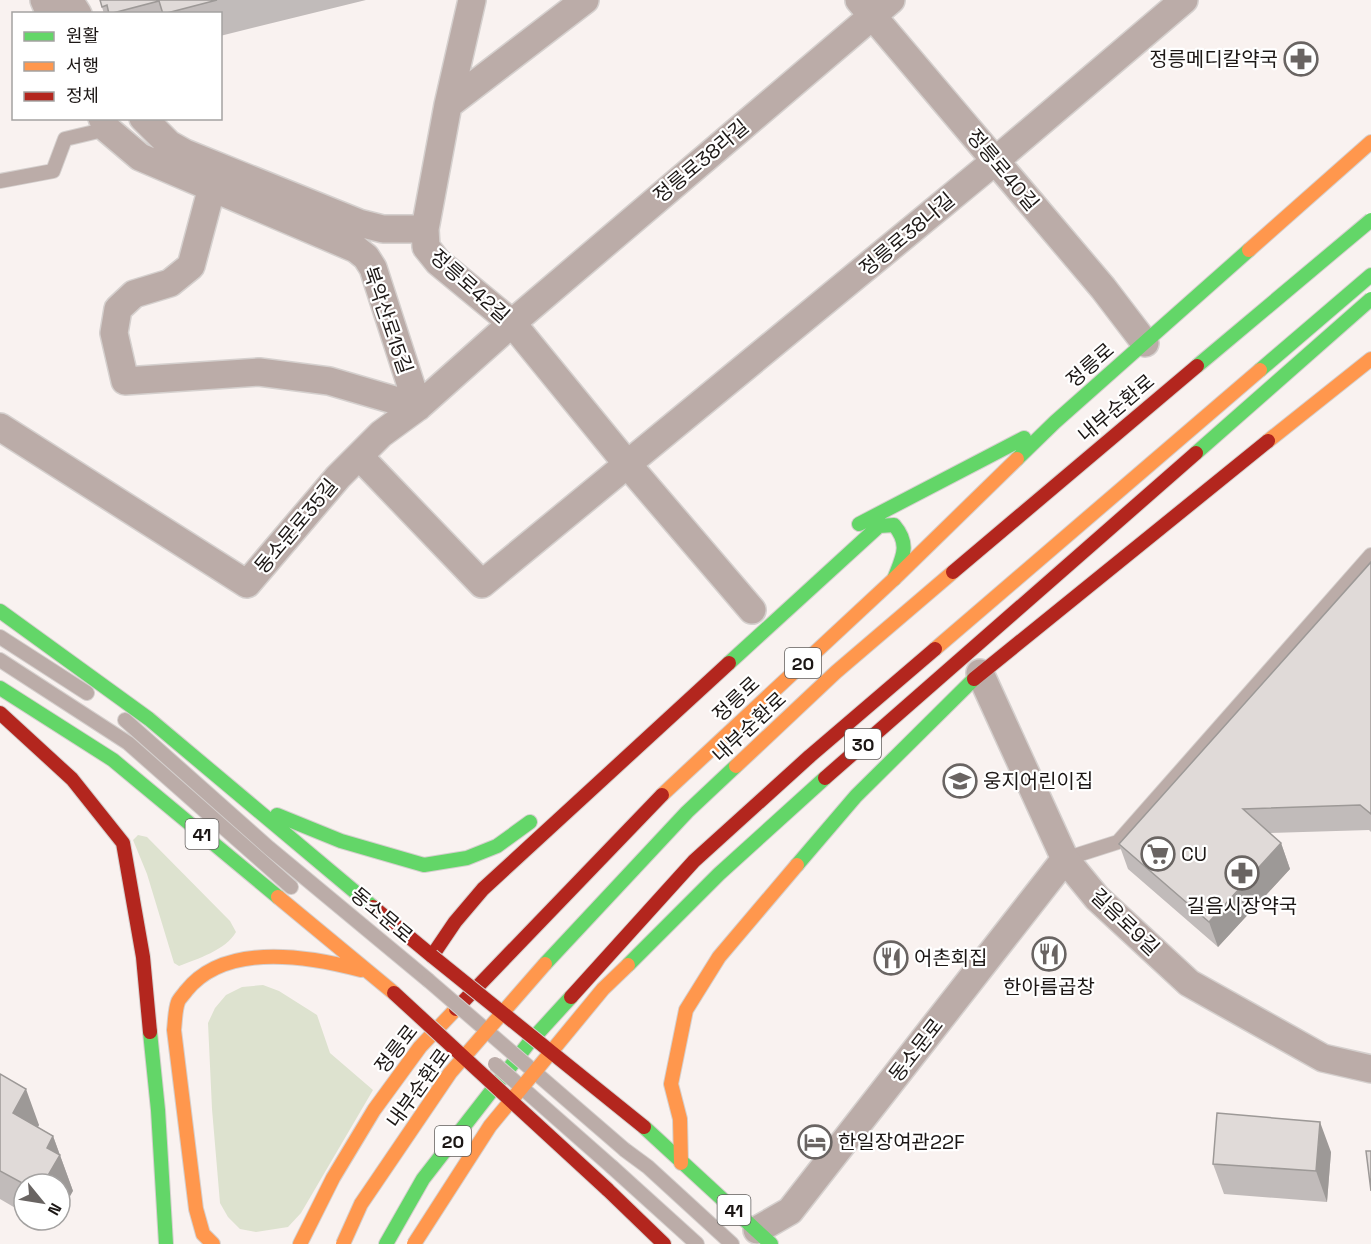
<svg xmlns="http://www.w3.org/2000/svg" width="1371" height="1244" viewBox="0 0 1371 1244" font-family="'Space Grotesk','Noto Sans KR',sans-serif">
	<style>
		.green { fill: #dde2cf }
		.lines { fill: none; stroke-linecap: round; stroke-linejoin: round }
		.lane-casing { stroke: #d5d0ce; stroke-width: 16 }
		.street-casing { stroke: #d5d0ce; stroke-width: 30 }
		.fast-casing { stroke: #d5d0ce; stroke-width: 16 }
		.slow-casing { stroke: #d5d0ce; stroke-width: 16 }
		.jam-casing { stroke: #d5d0ce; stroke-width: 16 }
		.lane { stroke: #bbaca8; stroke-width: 14 }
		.street { stroke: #bbaca8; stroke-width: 27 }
		.fast { stroke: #63d668; stroke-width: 14 }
		.slow { stroke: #ff974d; stroke-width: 14 }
		.jam { stroke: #b3261e; stroke-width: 14 }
		.lane-bridge-casing { stroke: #d5d0ce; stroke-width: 16; stroke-linecap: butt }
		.fast-bridge-casing { stroke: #d5d0ce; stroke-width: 16; stroke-linecap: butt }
		.slow-bridge-casing { stroke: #d5d0ce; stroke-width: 16; stroke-linecap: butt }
		.jam-bridge-casing { stroke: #d5d0ce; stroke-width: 16; stroke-linecap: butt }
		.lane-bridge { stroke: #bbaca8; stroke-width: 14 }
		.fast-bridge { stroke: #63d668; stroke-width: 14 }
		.slow-bridge { stroke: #ff974d; stroke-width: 14 }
		.jam-bridge { stroke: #b3261e; stroke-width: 14 }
		.wall { fill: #c1bbba }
		.shaded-wall { fill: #9d9997 }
		.building { fill: #e0dad8; stroke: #9d9997; stroke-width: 1.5 }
		.labels { text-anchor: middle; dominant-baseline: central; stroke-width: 4.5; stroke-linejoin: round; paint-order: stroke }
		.shield { fill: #fff; stroke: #605d5b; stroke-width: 1.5 }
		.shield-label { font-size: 18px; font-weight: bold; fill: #1c1715 }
		.poi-label { font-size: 20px; fill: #1c1715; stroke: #fff; text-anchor: start }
		.street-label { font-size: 20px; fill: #1c1715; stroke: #fff }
	</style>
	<rect width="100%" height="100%" fill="#f9f2f0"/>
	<!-- green -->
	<path class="green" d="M138 835 147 837 230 921 236 932C226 950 197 959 179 966L174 963 147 874 133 840Z
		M263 985 279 991 317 1015 330 1053 373 1090 301 1213 288 1227 256 1232 240 1229 228 1217 220 1203 212 1109 208 1023 215 1008 226 995 242 987Z"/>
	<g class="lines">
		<!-- lane casing -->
		<g class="lane-casing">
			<path id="lane" d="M0 181 53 171 65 139 107 129
				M0 637 87 693
				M0 660 128 743 291 887
				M125 720 269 848 428 980
				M1065 859 1118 842 1371 555
				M625 1150 648 1167 732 1244
				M612 1167 697 1244"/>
		</g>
		<!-- street casing -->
		<g class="street-casing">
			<path id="street" d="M44 0 50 14
				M69 0 78 14
				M472 0 448 105 425 229 426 247 438 262 512 323 628 465 752 610
				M859 0 1103 288 1145 343
				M448 105 585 0
				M102 118 107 129 140 157 356 249 366 257 373 268 418 407
				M143 118 169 144 185 153 359 223 383 229H425
				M212 187 191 266 170 283 134 294 118 309 114 333 125 381 259 372 329 381 418 407
				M0 427 247 584 338 477 381 434 418 407 512 323 891 0
				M359 456 482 584 995 161 1184 0
				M980 673 1065 859 1097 898 1189 983 1323 1058 1371 1069
				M757 1230 790 1211 1065 859"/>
		</g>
		<!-- fast casing -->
		<g class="fast-casing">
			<path id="fast" d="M1260 370 1371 275
				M1017 459 1055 422 1249 250
				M859 524 1024 438
				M0 611 149 719 373 907
				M729 663 879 526 894 525C911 545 902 558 894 579
				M0 688 113 760 278 897
				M277 815 341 841 424 865 467 858 497 846 530 822
				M797 865 856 796 974 679
				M150 1032 158 1110 166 1244
				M644 1127 771 1244
				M386 1244 423 1179 528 1044 571 997"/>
		</g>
		<!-- slow casing -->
		<g class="slow-casing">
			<path id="slow" d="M1249 250 1371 142
				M1268 441 1371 359
				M935 649 1260 370
				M662 795 894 579 1017 459
				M278 897 394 993
				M681 1163 680 1119 671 1084 686 1010 719 957 797 865
				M213 1244 203 1234 196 1209 174 1030C175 1022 175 1010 178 1002 179 999 184 994 186 991 225 942 308 956 361 970
				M300 1244 333 1178 374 1110 420 1047 456 1009"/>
		</g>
		<!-- jam casing -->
		<g class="jam-casing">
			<path id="jam" d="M974 679 1268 441
				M0 713 72 779 123 843 143 957 150 1032
				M373 907 432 956 455 922 483 889 729 663
				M571 997 694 861 810 756 935 649
				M456 1009 662 795
				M607 1189 664 1244"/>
		</g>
		<!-- lane -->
		<use href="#lane" class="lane"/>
		<!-- street -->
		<use href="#street" class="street"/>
		<!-- fast -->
		<use href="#fast" class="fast"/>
		<!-- slow -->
		<use href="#slow" class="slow"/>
		<!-- jam -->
		<use href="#jam" class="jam"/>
		<!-- lane-bridge casing -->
		<g class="lane-bridge-casing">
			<path id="lane-bridge" d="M428 980 625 1150
				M495 1064 612 1167"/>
		</g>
		<!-- fast-bridge casing -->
		<g class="fast-bridge-casing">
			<path id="fast-bridge" d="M1197 366 1371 220
				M1196 453 1371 299
				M545 964 687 812 736 766
				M628 965 719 874 825 778"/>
		</g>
		<!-- slow-bridge casing -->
		<g class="slow-bridge-casing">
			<path id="slow-bridge" d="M736 766 836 672 953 572
				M343 1244 361 1204 450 1073 545 964
				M414 1244 490 1126 603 989 628 965"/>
		</g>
		<!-- jam-bridge casing -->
		<g class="jam-bridge-casing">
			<path id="jam-bridge" d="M953 572 1197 366
				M825 778 1196 453
				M432 956 644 1127
				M394 993 607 1189"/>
		</g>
		<!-- lane-bridge -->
		<use href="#lane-bridge" class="lane-bridge"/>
		<!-- fast-bridge -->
		<use href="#fast-bridge" class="fast-bridge"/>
		<!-- slow-bridge -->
		<use href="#slow-bridge" class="slow-bridge"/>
		<!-- jam-bridge -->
		<use href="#jam-bridge" class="jam-bridge"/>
	</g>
	<!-- wall -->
	<path class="wall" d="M100 0H366L220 36V14H104Z
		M1371 562V832L1369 830 1270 833 1281 843 1290 869 1218 947 1128 869 1119 844Z
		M0 1074 39 1125 38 1127 53 1136 73 1191 60 1184H24V1213L0 1199Z
		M1331 1152 1327 1202 1224 1194 1213 1164Z
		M37 1220H57L52 1228Z"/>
	<!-- shaded-wall -->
	<path class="shaded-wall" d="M1281 843 1290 869 1218 947 1209 922Z
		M26 1089 39 1125 26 1149 13 1113Z
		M1320 1122 1331 1152 1327 1202 1316 1171Z
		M53 1136 73 1191 60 1214V1184H43L47 1148Z
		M49 1220H57L52 1228Z"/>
	<!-- building -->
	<path class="building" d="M100 0H217L163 14 159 1 109 14 107 5 102 7Z
		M1371 562V814L1360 805 1243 809 1281 843 1209 922 1119 844Z
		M0 1074 26 1089 13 1113 53 1136 47 1148 60 1155 43 1184H24L0 1171Z
		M1217 1113 1320 1122 1316 1171 1213 1164Z
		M1366 1151H1371V1191Z"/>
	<!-- icons -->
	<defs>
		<g id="pharmacy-ring" transform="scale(1.725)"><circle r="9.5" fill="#fff" stroke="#696462" stroke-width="1.5"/><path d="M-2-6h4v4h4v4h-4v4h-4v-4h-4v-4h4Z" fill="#696462"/></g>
		<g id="school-ring" transform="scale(1.725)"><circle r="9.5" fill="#fff" stroke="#696462" stroke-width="1.5"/><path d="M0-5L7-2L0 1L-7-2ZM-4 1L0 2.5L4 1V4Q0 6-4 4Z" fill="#696462"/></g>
		<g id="supermarket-ring" transform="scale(1.725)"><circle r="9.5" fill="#fff" stroke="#696462" stroke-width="1.5"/><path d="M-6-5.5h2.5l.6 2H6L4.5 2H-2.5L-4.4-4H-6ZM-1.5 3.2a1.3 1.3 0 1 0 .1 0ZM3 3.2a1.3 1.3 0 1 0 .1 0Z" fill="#696462"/></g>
		<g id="restaurant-ring" transform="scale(1.725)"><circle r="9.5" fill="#fff" stroke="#696462" stroke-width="1.5"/><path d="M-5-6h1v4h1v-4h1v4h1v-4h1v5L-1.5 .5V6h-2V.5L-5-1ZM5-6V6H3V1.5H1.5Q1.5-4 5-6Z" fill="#696462"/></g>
		<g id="hotel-ring" transform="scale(1.725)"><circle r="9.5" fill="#fff" stroke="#696462" stroke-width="1.5"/><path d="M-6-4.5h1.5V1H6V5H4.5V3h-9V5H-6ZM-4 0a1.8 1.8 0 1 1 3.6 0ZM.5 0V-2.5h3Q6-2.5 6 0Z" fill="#696462"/></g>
	</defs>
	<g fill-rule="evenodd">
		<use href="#pharmacy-ring" x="1301" y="59"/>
		<use href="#school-ring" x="960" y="781"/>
		<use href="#supermarket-ring" x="1158" y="854"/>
		<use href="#pharmacy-ring" x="1242" y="873"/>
		<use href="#restaurant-ring" x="1049" y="954"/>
		<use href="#restaurant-ring" x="891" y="958"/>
		<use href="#hotel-ring" x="815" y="1142"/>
	</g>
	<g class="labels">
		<!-- shield labels -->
		<g class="shield">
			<rect x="785" y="648" width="36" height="30" rx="4.5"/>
			<rect x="845" y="729" width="36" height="30" rx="4.5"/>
			<rect x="185.5" y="819" width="33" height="30" rx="4.5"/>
			<rect x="435" y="1126" width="36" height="30" rx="4.5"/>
			<rect x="717.5" y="1195" width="33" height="30" rx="4.5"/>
		</g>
		<g class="shield-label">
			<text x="803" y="663">20</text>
			<text x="863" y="744">30</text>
			<text x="202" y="834">41</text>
			<text x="453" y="1141">20</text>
			<text x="734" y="1210">41</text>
		</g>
		<!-- poi labels -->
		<g class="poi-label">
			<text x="1278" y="59" text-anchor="end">정릉메디칼약국</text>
			<text x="983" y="781">웅지어린이집</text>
			<text x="1181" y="854">CU</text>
			<text x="1242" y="906" text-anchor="middle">길음시장약국</text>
			<text x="914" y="958">어촌회집</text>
			<text x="1049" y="987" text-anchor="middle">한아름곱창</text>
			<text x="838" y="1142">한일장여관22F</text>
		</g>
		<!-- street labels -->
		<g class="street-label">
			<text transform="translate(701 161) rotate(-40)">정릉로38라길</text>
			<text transform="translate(1003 170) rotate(50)">정릉로40길</text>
			<text transform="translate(907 234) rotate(-40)">정릉로38나길</text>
			<text transform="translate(470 286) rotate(42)">정릉로42길</text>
			<text transform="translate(388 320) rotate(71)">북악산로15길</text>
			<text transform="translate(1090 365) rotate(-41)">정릉로</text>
			<text transform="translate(1116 408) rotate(-40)">내부순환로</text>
			<text transform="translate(296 526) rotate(-50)">동소문로35길</text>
			<text transform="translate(736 699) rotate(-43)">정릉로</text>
			<text transform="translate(749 727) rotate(-43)">내부순환로</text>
			<text transform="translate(382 915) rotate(40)">동소문로</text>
			<text transform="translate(1125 922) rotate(44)">길음로9길</text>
			<text transform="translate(396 1049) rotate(-52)">정릉로</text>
			<text transform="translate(916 1050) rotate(-52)">동소문로</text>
			<text transform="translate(418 1088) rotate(-54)">내부순환로</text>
		</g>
	</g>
	<!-- legend -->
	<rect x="12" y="12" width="210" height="108" fill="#ffffff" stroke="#a4a2a1" stroke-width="1.5"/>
	<rect x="24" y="32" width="30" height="9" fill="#63d668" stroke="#a4a2a1" stroke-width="1.5"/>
	<text x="66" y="42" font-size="18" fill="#1c1715">원활</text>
	<rect x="24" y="62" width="30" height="9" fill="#ff974d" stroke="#a4a2a1" stroke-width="1.5"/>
	<text x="66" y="72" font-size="18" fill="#1c1715">서행</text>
	<rect x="24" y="92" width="30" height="9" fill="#b3261e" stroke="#a4a2a1" stroke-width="1.5"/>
	<text x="66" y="102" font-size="18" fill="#1c1715">정체</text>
	<!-- north arrow -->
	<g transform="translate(42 1202) rotate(120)"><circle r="28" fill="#ffffff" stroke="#a4a2a1" stroke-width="1.5"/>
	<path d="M0-4.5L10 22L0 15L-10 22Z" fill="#696462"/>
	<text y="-9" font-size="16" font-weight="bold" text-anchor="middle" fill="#1c1715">N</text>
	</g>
</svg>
